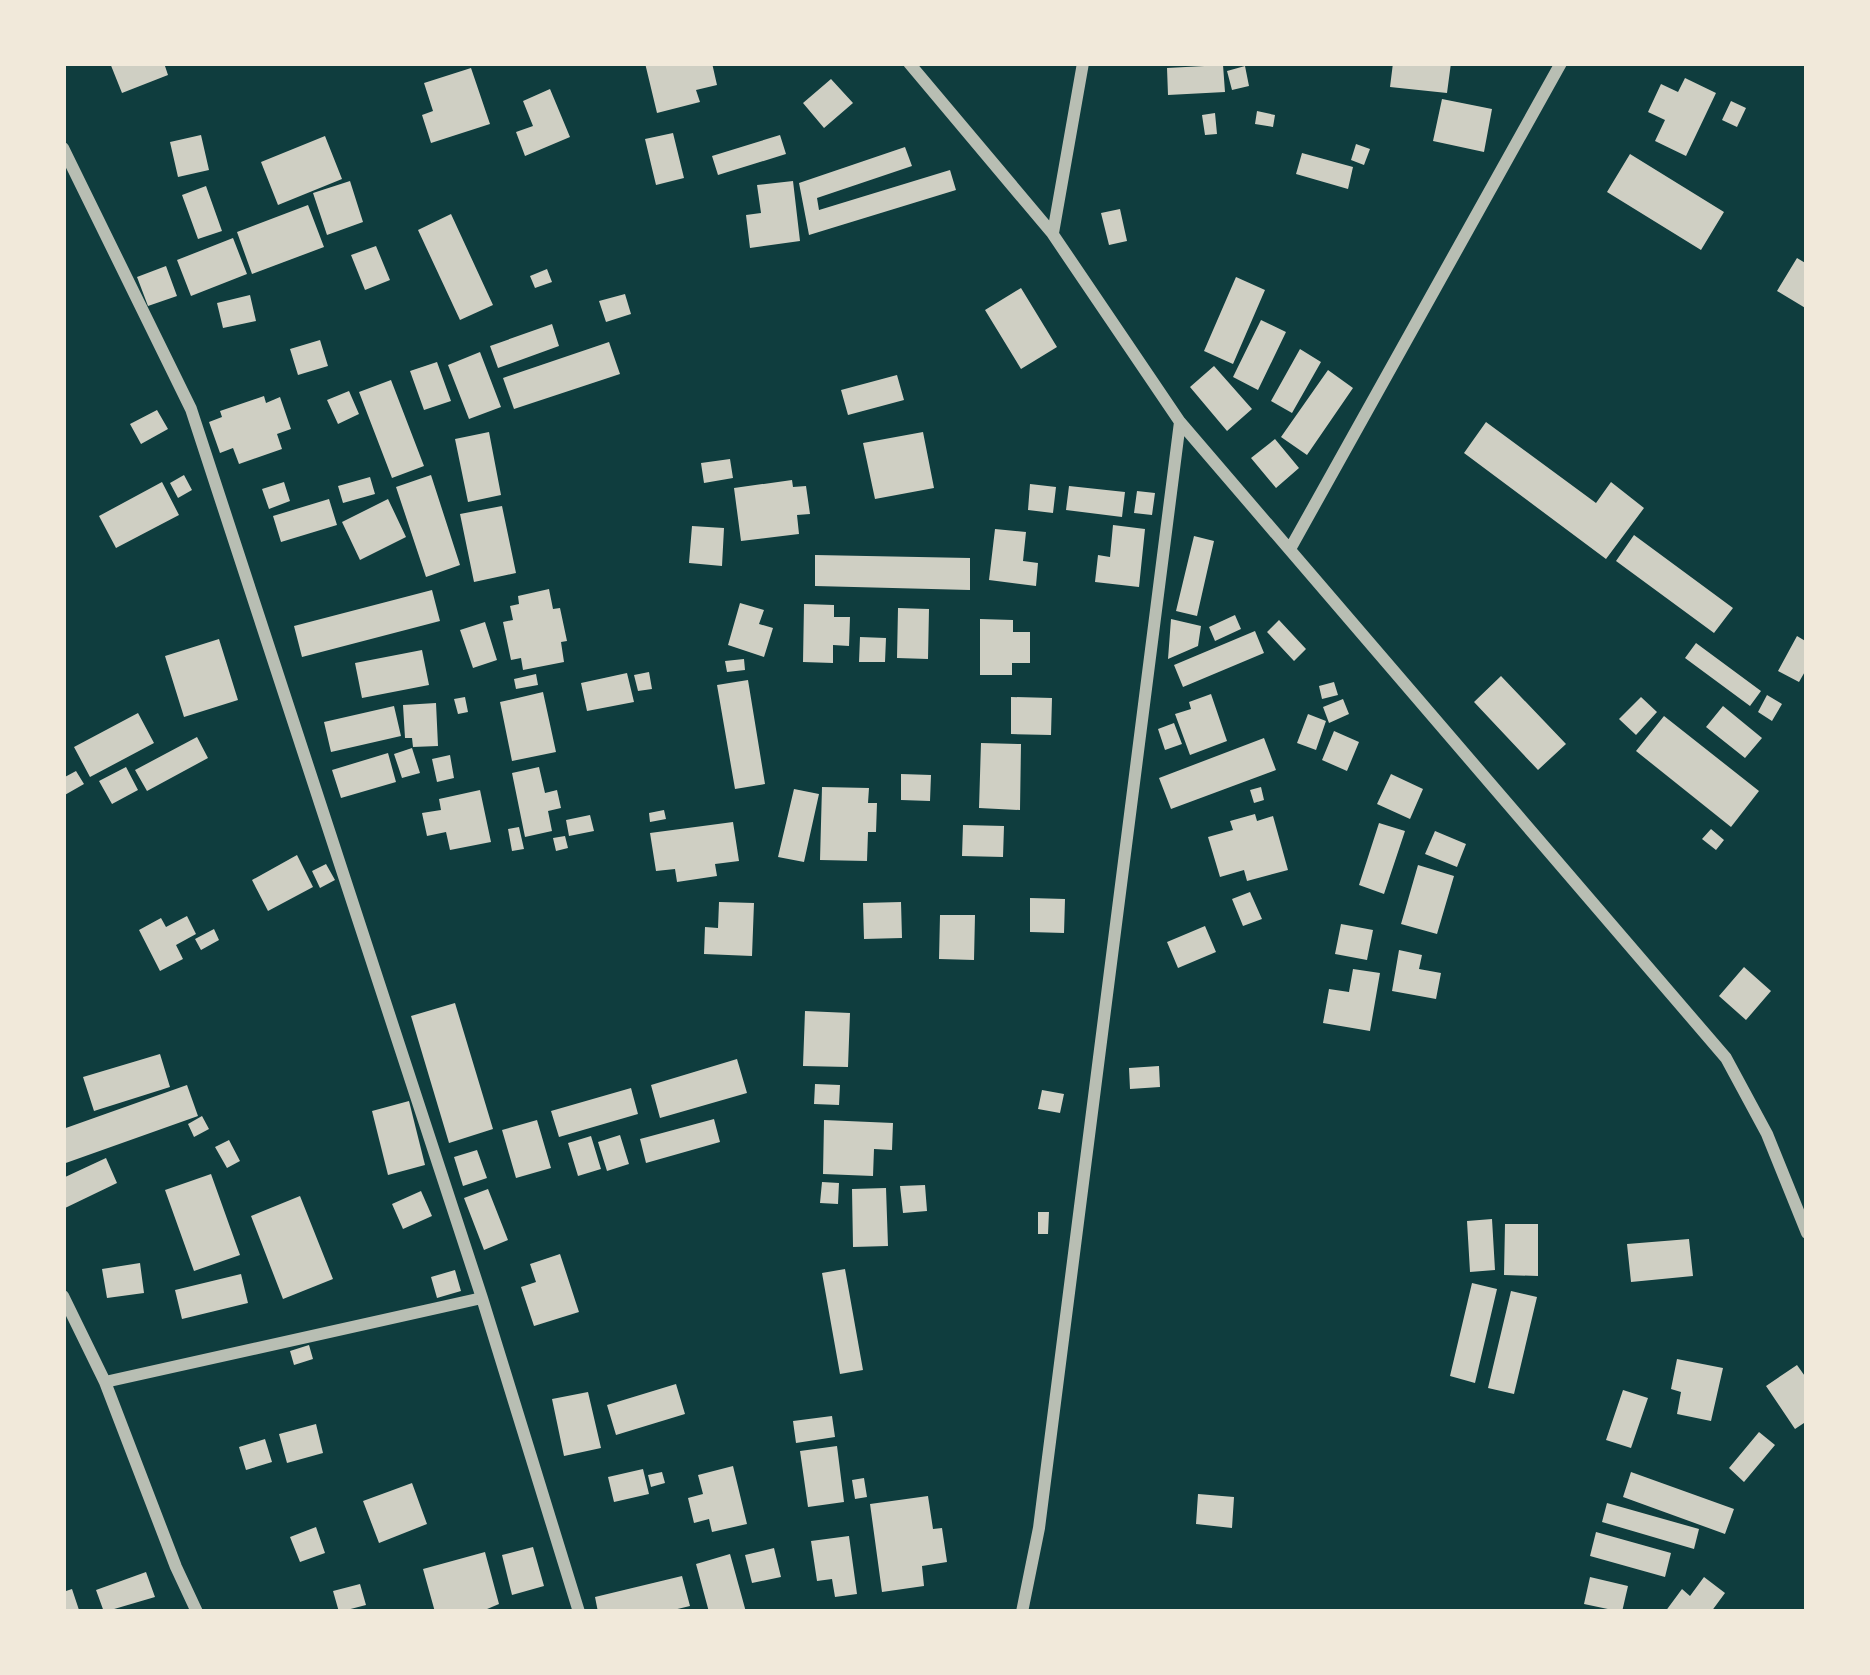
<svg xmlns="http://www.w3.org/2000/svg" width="1870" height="1675" viewBox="0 0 1870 1675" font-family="'Work Sans',sans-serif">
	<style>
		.building { fill: #cfcfc3 }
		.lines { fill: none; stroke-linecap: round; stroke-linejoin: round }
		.minor { stroke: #b8beb3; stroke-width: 12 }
	</style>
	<rect width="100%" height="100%" fill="#0f3d3e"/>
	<!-- building -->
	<path class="building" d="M110 63H164L168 75 122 93Z
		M645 63H712L717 85 696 90 700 102 657 113Z
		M1393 63H1451L1447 93 1390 87Z
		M1223 65 1225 92 1168 95 1167 68Z
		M1245 66 1249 86 1232 90 1227 71Z
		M471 68 490 124 431 143 422 115 433 111 424 83Z
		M1685 78 1716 93 1686 156 1655 141 1665 120 1648 112 1661 84 1678 92Z
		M831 79 853 103 824 128 803 103Z
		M550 89 570 137 525 156 516 132 533 126 523 101Z
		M1442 99 1492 109 1484 152 1433 141Z
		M1731 101 1746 108 1737 127 1722 120Z
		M1257 111 1275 115 1273 127 1255 124Z
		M1215 113 1217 134 1205 135 1202 115Z
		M673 133 684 178 656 185 645 139Z
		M201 135 209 170 178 177 170 142Z
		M780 135 786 154 718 175 712 156Z
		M325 136 342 179 278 205 261 162Z
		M1356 144 1370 149 1364 165 1351 160Z
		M905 147 912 166 817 198 819 210 950 170 956 190 809 235 799 183Z
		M1302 153 1353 167 1348 189 1296 174Z
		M1630 154 1724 212 1701 250 1607 192Z
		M350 181 363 222 327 235 313 193Z
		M793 181 800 241 750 248 746 215 761 213 757 185Z
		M206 186 222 231 198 239 182 195Z
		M308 205 324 247 252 274 237 232Z
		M1120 209 1127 241 1109 245 1101 213Z
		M451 214 493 305 460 320 418 230Z
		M233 238 247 274 191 296 177 260Z
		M376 246 390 280 365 290 351 255Z
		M1797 258 1807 264V309L1777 291Z
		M166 266 177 296 148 306 137 277Z
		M547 269 552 282 535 288 530 276Z
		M1236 277 1265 290 1233 364 1204 351Z
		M1021 288 1057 347 1021 369 985 310Z
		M625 294 631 314 606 322 599 301Z
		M250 295 256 321 223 328 217 303Z
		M1261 320 1286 332 1258 390 1233 377Z
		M552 324 559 346 498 368 490 346Z
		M320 340 328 366 298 375 290 349Z
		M609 342 620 374 514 409 503 378Z
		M1300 349 1321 362 1292 413 1271 401Z
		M480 352 501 407 469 419 448 365Z
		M437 362 451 401 424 410 410 371Z
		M1214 366 1252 409 1227 431 1190 387Z
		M1328 370 1353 388 1307 455 1281 437Z
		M897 375 904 400 848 415 841 390Z
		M391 380 424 466 392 478 359 392Z
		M349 391 359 414 338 424 327 400Z
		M264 396 266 403 280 397 291 429 277 434 282 449 239 464 233 448 220 453 209 422 222 417 220 411Z
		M157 410 168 429 141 444 130 424Z
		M1486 422 1596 503 1611 482 1644 508 1606 559 1464 453Z
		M489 432 501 495 468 502 455 439Z
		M923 432 934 488 875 499 863 443Z
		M1275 439 1299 468 1276 488 1251 458Z
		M730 459 733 478 704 483 701 463Z
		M184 475 192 490 178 498 170 483Z
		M431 475 460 565 426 577 396 487Z
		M370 477 375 494 343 503 338 486Z
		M792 480 793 487 806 486 810 514 797 515 799 534 741 541 734 488Z
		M162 482 179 515 116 548 99 516Z
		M284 482 290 501 269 509 262 489Z
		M1030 484 1056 487 1053 513 1028 510Z
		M1069 486 1125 492 1122 517 1066 510Z
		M1137 491 1155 493 1152 515 1134 513Z
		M329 499 337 525 281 542 273 516Z
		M388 499 406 537 360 560 342 522Z
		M502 506 516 573 474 582 460 514Z
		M1113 525 1145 529 1139 587 1095 582 1098 555 1110 557Z
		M692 526 724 528 722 566 689 563Z
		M995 529 1026 532 1023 561 1038 563 1036 586 989 580Z
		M1634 535 1733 608 1714 633 1616 561Z
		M1194 536 1214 541 1197 616 1176 611Z
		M815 555 970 558V590L815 586Z
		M549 589 553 609 560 608 567 641 561 642 564 662 523 670 521 658 511 660 503 622 513 620 510 606 519 604 518 596Z
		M432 590 440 621 302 657 294 626Z
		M740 603 764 610 759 624 773 628 764 657 728 645Z
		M804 604 834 605V617H850L849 646 833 645V663L803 662Z
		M898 608 929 609 928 659 897 658Z
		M1235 615 1241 629 1215 641 1209 627Z
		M980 619 1013 620V632H1030V663H1012V675H980Z
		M1171 619 1201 626 1198 646 1168 659Z
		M1279 620 1306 649 1294 661 1267 632Z
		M485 622 497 660 473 668 460 630Z
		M1255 631 1264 653 1183 687 1174 665Z
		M1797 636 1807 642V668L1799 682 1778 671Z
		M860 637 886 638 885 662H859Z
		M219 639 238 700 184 717 165 656Z
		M1696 643 1761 691 1750 706 1685 658Z
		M422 650 429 685 362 698 355 663Z
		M744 659 745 670 727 672 725 661Z
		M649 672 652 689 638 691 634 675Z
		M627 673 634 702 587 711 581 683Z
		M536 674 538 685 516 689 514 679Z
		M1501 676 1566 744 1538 770 1474 702Z
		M748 680 765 784 735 789 717 685Z
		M1334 682 1338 695 1322 699 1319 686Z
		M543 692 556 752 512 761 500 702Z
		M1211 694 1227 741 1190 755 1175 714 1191 709 1189 702Z
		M1767 695 1782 704 1772 721 1758 712Z
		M465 697 468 712 458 714 454 699Z
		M1011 697 1052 698 1051 735 1011 734Z
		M1641 697 1657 712 1636 735 1619 719Z
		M1343 699 1349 714 1329 723 1323 707Z
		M436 703 438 746 413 747 412 738H405L403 705Z
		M394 706 401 736 331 752 324 722Z
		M1723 706 1762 738 1745 758 1706 727Z
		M138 713 154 743 90 777 74 747Z
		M1308 714 1326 721 1316 750 1297 743Z
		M1664 716 1759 791 1731 827 1636 751Z
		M1174 723 1182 744 1165 750 1158 729Z
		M1334 731 1359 742 1347 771 1322 760Z
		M197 737 208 758 147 791 135 770Z
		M1264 738 1276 770 1171 809 1159 778Z
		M981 743 1021 744 1020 810 979 808Z
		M412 748 420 773 402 778 394 754Z
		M388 753 396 782 341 798 332 770Z
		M450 755 454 778 437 782 432 759Z
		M126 767 138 790 112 804 99 781Z
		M539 767 545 793 557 790 561 808 548 811 552 831 525 837 512 773Z
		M76 771 84 784 63 796V778Z
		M901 774 931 775 930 801 901 800Z
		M1391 774 1423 789 1410 819 1377 804Z
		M822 787 869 788 868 803H877L876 832H868L867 861 820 860Z
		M1261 787 1264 800 1254 803 1250 790Z
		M794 789 819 794 804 862 778 857Z
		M480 790 491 842 450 850 446 832 427 836 422 813 441 810 439 799Z
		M664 810 666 819 650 822 649 813Z
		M1255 814 1257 821 1273 816 1288 870 1247 881 1244 870 1220 877 1208 837 1233 830 1230 821Z
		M590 815 594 831 569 836 566 820Z
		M733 822 739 861 715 864 717 876 677 882 675 869 656 871 650 833Z
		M1379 823 1405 831 1384 894 1359 885Z
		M963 825 1004 826 1003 857 962 856Z
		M519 827 524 849 512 851 508 829Z
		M1711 829 1724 840 1716 850 1702 839Z
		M1435 831 1466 844 1457 867 1425 854Z
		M565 836 568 848 556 851 553 838Z
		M297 855 313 887 268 911 252 880Z
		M326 864 335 880 320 888 312 871Z
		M1418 865 1454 876 1437 934 1401 924Z
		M1250 892 1262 919 1243 926 1232 899Z
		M1030 898 1065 899 1064 933 1030 932Z
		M719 902 754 903 752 956 704 954 705 927 718 928Z
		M901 902 902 938 864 939 863 903Z
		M940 915H975L974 960 939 959Z
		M187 916 196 934 176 945 183 959 160 971 139 930 161 918 166 927Z
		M1341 924 1373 930 1367 960 1335 954Z
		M1205 926 1216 952 1178 968 1167 942Z
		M214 929 219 940 201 950 195 939Z
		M1399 950 1422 955 1419 969 1441 973 1436 999 1392 991Z
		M1744 967 1771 991 1746 1020 1719 996Z
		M1353 969 1380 973 1370 1031 1323 1023 1329 989 1349 992Z
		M455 1003 493 1129 449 1143 411 1016Z
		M805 1011 850 1013 848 1067 803 1066Z
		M160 1054 170 1087 94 1111 83 1077Z
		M737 1059 747 1093 660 1118 651 1085Z
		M1159 1066 1160 1087 1130 1089 1129 1068Z
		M815 1084 840 1085 839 1105 814 1104Z
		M187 1085 198 1116 63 1164V1129Z
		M631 1088 638 1114 559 1137 551 1111Z
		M1042 1090 1064 1094 1060 1113 1038 1109Z
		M409 1101 425 1165 388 1175 372 1111Z
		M202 1116 209 1129 194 1137 188 1124Z
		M714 1119 720 1142 646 1163 640 1139Z
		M537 1120 551 1168 516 1178 502 1130Z
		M824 1120 893 1123 892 1150 874 1149 873 1176 823 1174Z
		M620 1135 629 1164 607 1171 598 1142Z
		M591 1136 601 1169 578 1176 568 1143Z
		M229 1140 240 1161 227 1168 215 1147Z
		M477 1150 487 1178 463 1186 454 1157Z
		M106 1158 117 1183 63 1209V1178Z
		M211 1174 240 1255 194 1271 165 1190Z
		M822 1182 839 1183 838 1204 820 1203Z
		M925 1185 927 1211 903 1213 900 1186Z
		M886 1188 888 1246 853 1247 852 1189Z
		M488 1189 508 1240 484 1250 464 1198Z
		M421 1191 432 1216 403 1229 392 1204Z
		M300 1196 333 1279 283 1299 251 1216Z
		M1038 1212H1049L1048 1234H1038Z
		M1492 1219 1495 1270 1470 1272 1467 1221Z
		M1505 1224H1538V1276L1504 1275Z
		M1689 1239 1693 1276 1631 1282 1627 1244Z
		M560 1254 579 1312 534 1326 521 1287 536 1282 530 1264Z
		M140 1263 144 1293 107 1298 102 1269Z
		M845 1269 863 1370 840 1374 822 1273Z
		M455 1270 461 1291 437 1298 431 1277Z
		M241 1274 248 1303 182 1319 175 1290Z
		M1472 1283 1497 1289 1475 1383 1450 1376Z
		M1511 1291 1537 1297 1514 1394 1488 1388Z
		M309 1345 313 1359 294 1365 290 1351Z
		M1677 1359 1723 1368 1711 1421 1677 1414 1681 1392 1671 1389Z
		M1797 1365 1807 1379V1421L1795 1429 1766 1386Z
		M676 1384 685 1414 616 1435 607 1405Z
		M1623 1390 1648 1398 1631 1448 1606 1440Z
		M588 1392 601 1448 564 1456 552 1399Z
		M832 1416 835 1437 796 1443 793 1421Z
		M316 1424 323 1453 287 1463 279 1434Z
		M1759 1432 1775 1445 1744 1482 1729 1468Z
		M265 1439 272 1462 246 1470 239 1447Z
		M837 1446 844 1502 808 1507 800 1451Z
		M733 1466 747 1524 712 1532 709 1519 694 1523 688 1498 703 1494 698 1475Z
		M643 1469 649 1494 614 1502 608 1477Z
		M662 1472 665 1483 651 1487 648 1475Z
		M1631 1472 1734 1509 1725 1534 1623 1497Z
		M864 1478 867 1497 855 1499 852 1480Z
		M412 1483 427 1524 379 1543 363 1501Z
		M1198 1494 1234 1497 1232 1528 1196 1524Z
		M928 1496 933 1529 942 1528 947 1562 922 1566 924 1586 882 1592 870 1504Z
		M1607 1503 1699 1529 1694 1549 1602 1522Z
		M316 1527 325 1553 300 1562 290 1537Z
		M1596 1532 1671 1553 1665 1577 1590 1556Z
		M849 1536 857 1594 835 1597 832 1579 817 1581 811 1541Z
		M533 1547 544 1586 512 1595 502 1555Z
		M774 1548 781 1577 752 1583 745 1555Z
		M485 1552 499 1604 480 1612H435L423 1569Z
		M730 1554 746 1612H709L696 1564Z
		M146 1572 155 1597 104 1612 96 1590Z
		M682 1576 690 1606 665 1612H598L595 1597Z
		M1590 1577 1628 1586 1622 1612 1584 1604Z
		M1704 1577 1725 1593 1711 1612H1665L1682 1589 1690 1596Z
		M360 1584 366 1605 339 1612 333 1591Z
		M72 1589 79 1610 63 1612V1592Z"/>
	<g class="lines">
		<!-- minor -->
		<path class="minor" d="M909 63 1052 233 1180 422 1726 1058 1767 1134 1807 1233
			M63 148 191 409 482 1298 579 1612
			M1053 233 1083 63
			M1290 549 1561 63
			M63 1296 105 1382 176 1567 197 1612
			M105 1382 482 1298
			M1022 1612 1039 1528 1180 422"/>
	</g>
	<!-- border -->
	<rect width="1870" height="1675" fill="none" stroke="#f1e9da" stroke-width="132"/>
</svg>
